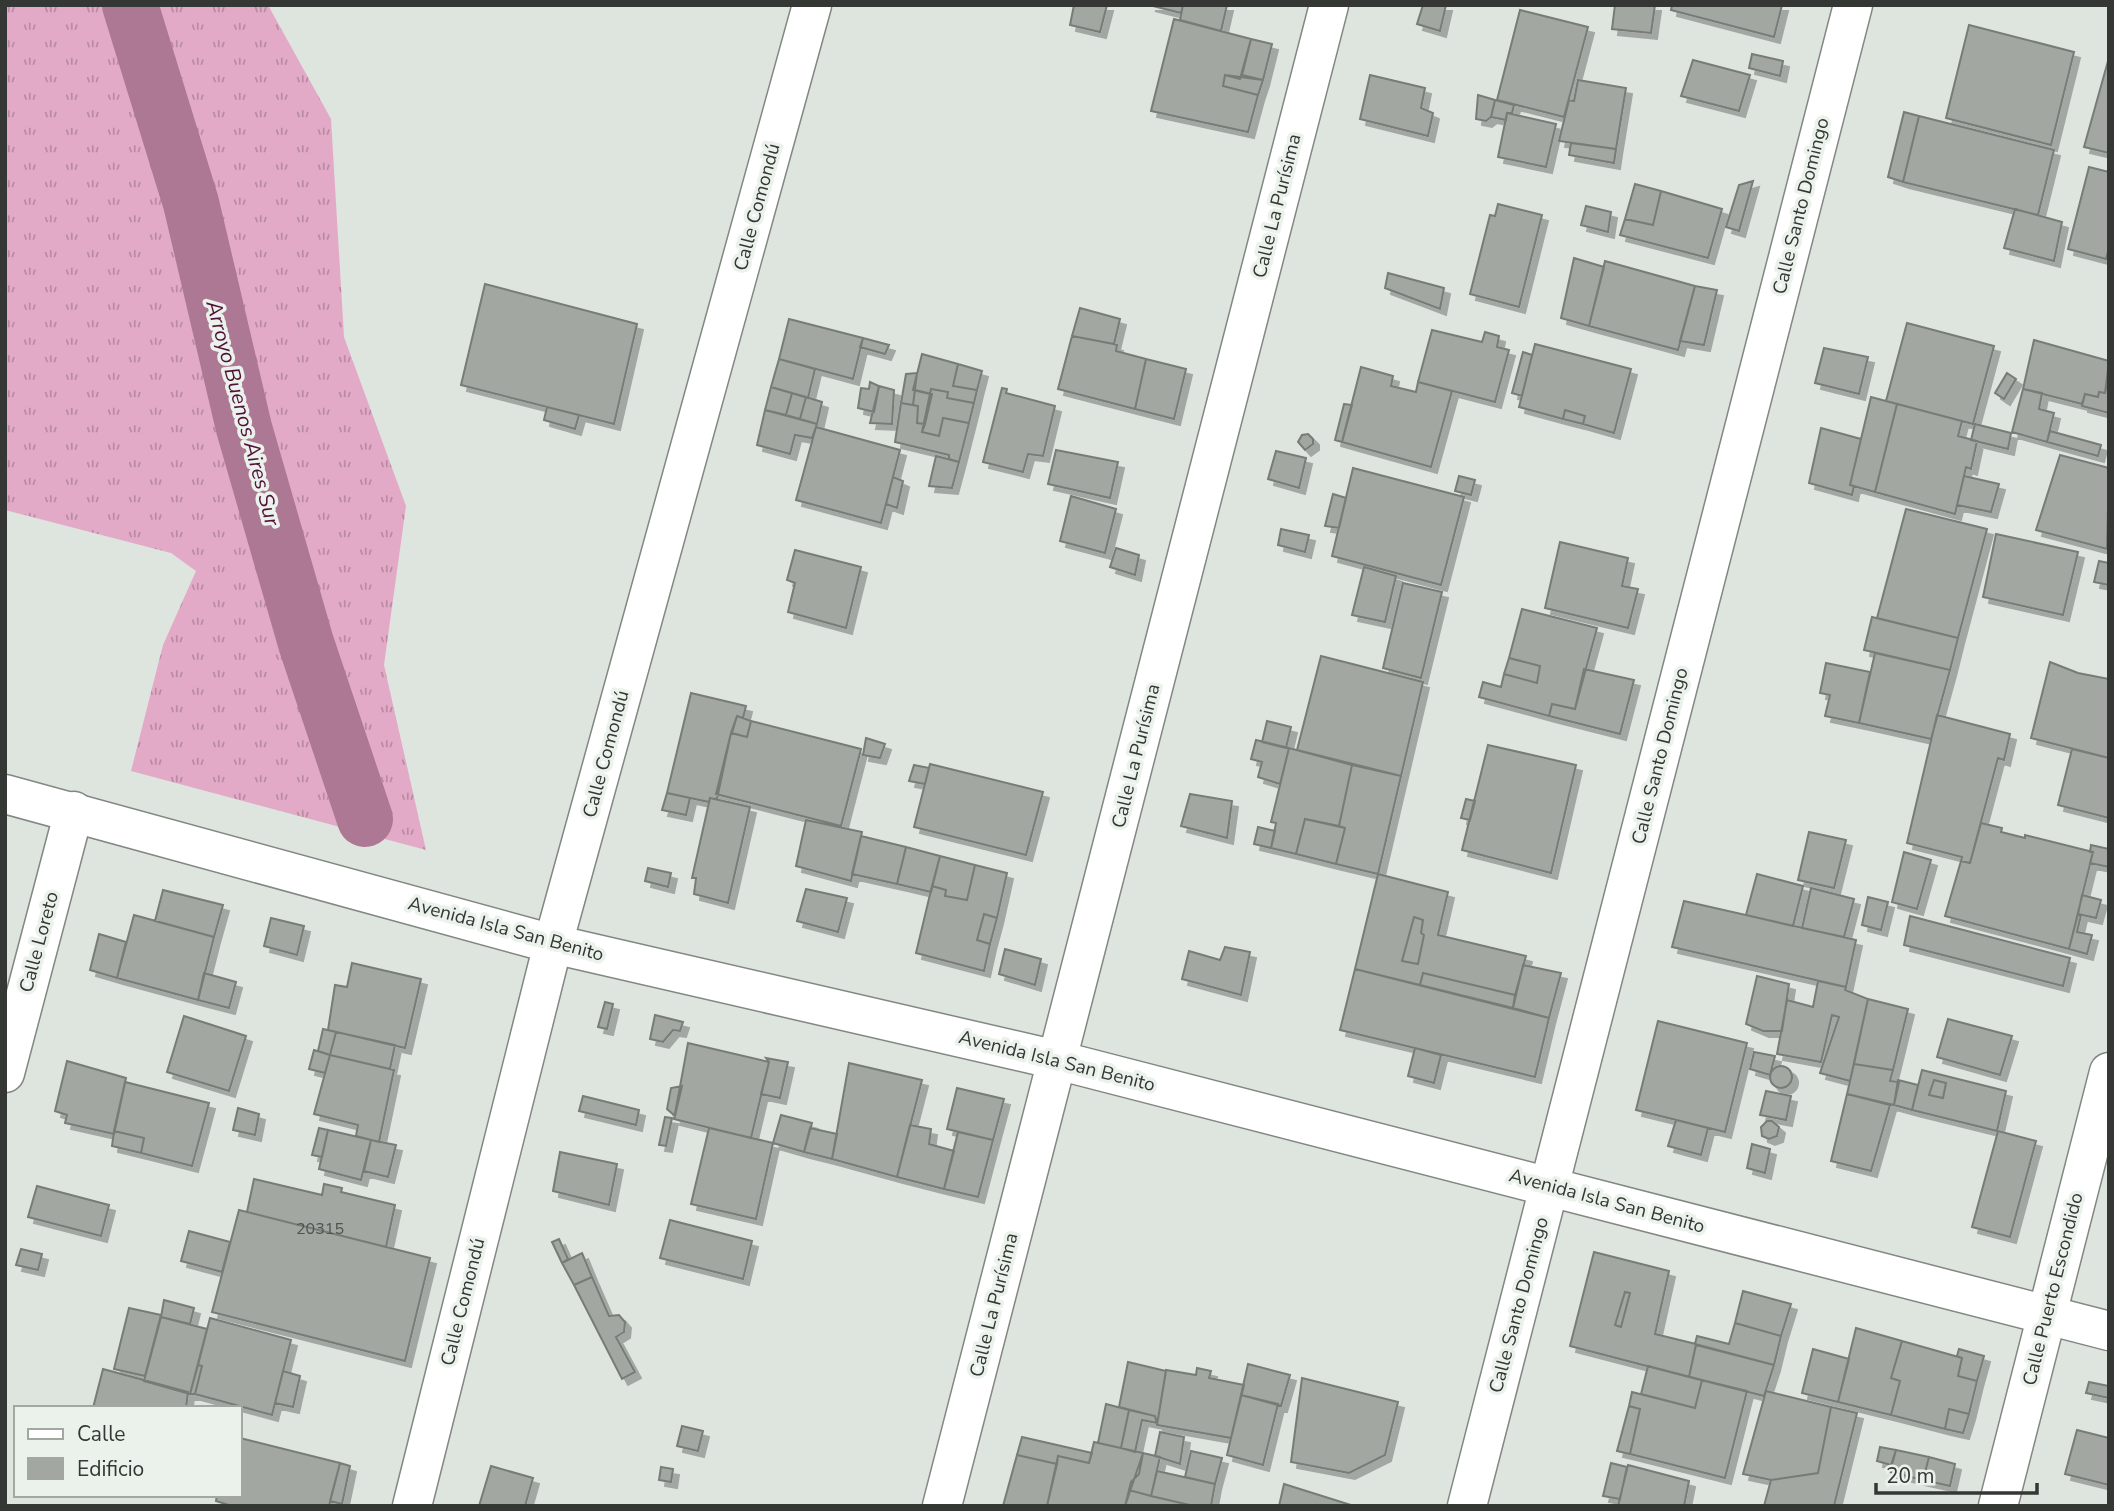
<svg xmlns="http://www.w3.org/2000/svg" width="2114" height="1511" viewBox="0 0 2114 1511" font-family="'Nunito Sans',sans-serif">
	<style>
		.grass { fill: url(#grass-tufts) }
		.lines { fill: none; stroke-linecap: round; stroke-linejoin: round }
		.canal { stroke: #ad7894; stroke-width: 56 }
		.building { fill: #a2a7a2; stroke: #777c77; stroke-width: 2; fill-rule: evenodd; filter: url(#shadow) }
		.street-casing { stroke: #828781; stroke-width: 41 }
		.secondary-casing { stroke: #828781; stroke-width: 41 }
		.street { stroke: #fff; stroke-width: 38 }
		.secondary { stroke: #fff; stroke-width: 38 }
		.labels { text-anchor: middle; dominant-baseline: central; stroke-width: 7; stroke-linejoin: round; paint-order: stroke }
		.number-label { font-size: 16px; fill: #505350 }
		.street-label { font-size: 19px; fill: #343734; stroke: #ebf2eb }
		.water-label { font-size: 21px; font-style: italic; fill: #511039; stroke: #ebf2eb }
	</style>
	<defs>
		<pattern id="grass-tufts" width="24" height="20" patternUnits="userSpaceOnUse" patternTransform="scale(1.75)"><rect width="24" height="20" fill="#e3aac8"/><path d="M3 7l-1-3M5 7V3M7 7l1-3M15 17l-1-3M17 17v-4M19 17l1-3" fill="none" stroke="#b98ba3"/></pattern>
		<filter id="shadow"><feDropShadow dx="6" dy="6" stdDeviation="0" flood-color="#0004"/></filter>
	</defs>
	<rect width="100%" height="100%" fill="#dee4de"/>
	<!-- grass -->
	<path class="grass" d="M5 5H268L331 119 344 337 406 506 384 665 426 850 131 771 163 645 196 571 171 553 5 510Z"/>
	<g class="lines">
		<!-- canal -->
		<path class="canal" d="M130 5 191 203 244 428 306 643 365 819"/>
	</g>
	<!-- building -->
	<path class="building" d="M1074 5H1107L1100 32 1070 25Z
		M1149 5H1183L1181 13Z
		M1183 5H1227L1221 31 1180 20Z
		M1423 5H1446L1440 31 1417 24Z
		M1615 5H1655L1651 33 1612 29Z
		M1672 5H1782L1774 37 1671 10Z
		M1520 10 1588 27 1564 117 1497 100Z
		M1174 19 1251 39 1240 79 1225 75 1223 86 1258 95 1248 132 1151 111Z
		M1969 25 2074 52 2051 145 1946 118Z
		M1251 39 1272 44 1263 80 1242 75Z
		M1752 54 1783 61 1780 76 1749 68Z
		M1693 60 1750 75 1739 111 1681 96Z
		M2108 61H2109V153L2084 147Z
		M1225 75 1263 80 1258 95 1223 86Z
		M1370 75 1425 88 1421 108 1433 113 1428 136 1360 119Z
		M1578 80 1626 88 1616 149 1559 141 1569 100 1574 101Z
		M1478 95 1495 100 1491 117 1486 121 1476 119Z
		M1495 100 1514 105 1512 113H1507L1506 120 1491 117Z
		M1904 112 1919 116 1903 182 1888 177Z
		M1507 113 1556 124 1546 167 1498 157Z
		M1919 116 2054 150 2038 215 1903 182Z
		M1571 143 1616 149 1614 163 1569 155Z
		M2089 167 2109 172V248L2106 259 2068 249Z
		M1753 181 1739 231 1726 227 1739 185Z
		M1635 184 1661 191 1653 225 1625 219Z
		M1661 191 1722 209 1708 258 1620 235 1625 219 1653 225Z
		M1498 204 1542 215 1519 307 1470 294 1490 215 1495 216Z
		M1586 206 1611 212 1608 232 1581 225Z
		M2015 209 2062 222 2054 261 2004 248Z
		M1574 258 1604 267 1589 326 1561 318Z
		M1605 261 1695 286 1678 350 1589 326Z
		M1388 273 1444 288 1440 309 1385 288Z
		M485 284 637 324 614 424 461 385Z
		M1695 286 1717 290 1704 345 1680 341Z
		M1080 308 1120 319 1114 344 1072 336Z
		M789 319 863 338 853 379 779 359Z
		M1907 323 1994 346 1973 424 1886 401Z
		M1432 330 1482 342 1485 332 1499 336 1497 347 1509 350 1495 402 1418 382Z
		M1072 336 1114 344 1117 345 1116 351 1146 359 1135 409 1058 389Z
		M863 338 889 345 885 354 860 347Z
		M2034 340 2109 361 2105 393 2099 392 2098 397 2085 394 2082 404 2023 389Z
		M1535 344 1631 369 1614 433 1583 424 1585 416 1565 410 1563 419 1519 407Z
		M1824 348 1868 357 1859 394 1815 383Z
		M1523 352 1532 355 1522 396 1512 393Z
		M922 354 958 364 953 386 977 390 974 403 947 398 948 392 931 389 930 394 913 390Z
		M779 359 815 369 808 398 771 387Z
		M1146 359 1186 369 1174 419 1135 409Z
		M958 364 982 371 977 390 953 386Z
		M1361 367 1393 376 1391 386 1416 392 1418 382 1452 391 1431 467 1342 442Z
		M917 373 913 405 901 403 906 374Z
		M2007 373 2016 379 2004 399 1995 393Z
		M2109 377V413L2082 406 2085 394 2098 397 2099 392 2105 393Z
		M870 382 879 386 874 412 858 408 861 388 869 389Z
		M879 386 894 390 892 424 870 423Z
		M771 387 792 393 786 415 765 410Z
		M1002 388 1007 389 1006 393 1055 406 1043 456 1028 454 1023 472 983 462Z
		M931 389 948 392 947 398 974 403 969 423 943 418 939 436 922 432Z
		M2023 389 2042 393 2039 409 2054 413 2047 442 2012 432Z
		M915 390 932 394 925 424 917 423 918 406 913 405Z
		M792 393 806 397 800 419 786 415Z
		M806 397 822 402 817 424 800 419Z
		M1871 397 1897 404 1875 492 1850 485Z
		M901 403 918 406 917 423 925 424 922 432 939 436 943 418 969 423 959 462 949 459V455L895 442Z
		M1344 404 1352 405 1342 442 1335 440Z
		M1897 404 1962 421 1958 436 1977 441 1971 469 1966 467 1955 514 1875 492Z
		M547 407 579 415 575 429 544 420Z
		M765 410 817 424 812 438 795 435 790 454 757 445Z
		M1565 410 1585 416 1583 424 1563 419Z
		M1975 424 2011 433 2008 449 1971 440Z
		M816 427 900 450 881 523 796 500Z
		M1821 428 1861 439 1850 485 1854 486 1852 495 1809 483Z
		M2050 431 2101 445 2098 456 2047 442Z
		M1308 434 1313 439V444L1305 450 1298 442 1302 435Z
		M1056 450 1118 462 1110 498 1048 484Z
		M1276 451 1306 458 1299 488 1268 479Z
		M2060 455 2109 468 2107 549 2036 530Z
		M936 456 959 462 952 488 929 486Z
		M1353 468 1464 497 1441 585 1332 556Z
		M1459 476 1475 480 1471 495 1455 491Z
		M1964 476 1999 484 1991 512 1957 505Z
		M893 477 903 481 897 508 886 504Z
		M1333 494 1346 498 1339 528 1325 526Z
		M1071 496 1116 509 1105 553 1060 541Z
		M1906 509 1987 529 1958 638 1877 618Z
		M1281 529 1309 535 1305 552 1278 545Z
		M1996 534 2078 552 2063 615 1983 597Z
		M1560 542 1628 558 1622 586 1638 589 1628 628 1545 608Z
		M1116 548 1139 555 1135 575 1110 567Z
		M795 550 861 567 846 628 788 612 795 583 787 580Z
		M2099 561 2109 563V585L2094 582Z
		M1364 567 1396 576 1385 622 1352 615Z
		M1403 583 1442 592 1421 678 1383 668Z
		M1522 609 1597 628 1575 709 1552 704 1549 716 1479 697 1483 682 1501 687 1504 674 1537 683 1540 666 1509 658Z
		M1872 617 1958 638 1950 670 1864 650Z
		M1875 653 1950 670 1931 739 1859 723Z
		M1321 656 1423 682 1401 776 1297 750Z
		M1509 658 1540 666 1537 683 1504 674Z
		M2050 662 2078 673 2109 679V758L2031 738Z
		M1826 663 1870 672 1859 723 1825 716 1830 695 1820 693Z
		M1584 669 1634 680 1620 734 1549 716 1552 704 1575 709Z
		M691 693 746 706 743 718 737 716 731 733 717 799 710 798 709 802 667 793Z
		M1937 715 2010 734 2004 760 1998 758 1970 863 1961 861 1962 857 1907 843Z
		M737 716 751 721 747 737 732 733Z
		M751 721 861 749 841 826 716 794 731 733 747 737Z
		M1267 721 1291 727 1286 748 1262 742Z
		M866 738 885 744 880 758 863 755Z
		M1256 740 1289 748 1280 784 1258 777 1262 762 1251 759Z
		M1488 745 1576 765 1551 873 1462 850Z
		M1289 748 1352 765 1339 826 1305 819 1296 854 1271 848 1276 823 1271 822Z
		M2072 749 2109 758V818L2058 805Z
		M930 764 1043 792 1026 855 914 827Z
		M914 765 929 768 925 784 909 781Z
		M1352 765 1401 776 1378 874 1336 864 1345 828 1339 826Z
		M667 793 690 798 686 815 662 810Z
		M1190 794 1232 801 1227 838 1181 826Z
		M710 798 750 807 728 903 694 894 696 878H692Z
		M1466 799 1475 801 1470 820 1461 818Z
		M1305 819 1345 828 1336 864 1296 854Z
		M806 820 862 832 851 881 796 866Z
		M1981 823 2002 828 2001 832 2025 838V835L2093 852 2069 949 1945 916 1961 861 1970 863Z
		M1258 827 1275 831 1271 848 1254 844Z
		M1809 832 1846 840 1834 888 1798 880Z
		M861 836 906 847 897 884 852 874Z
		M2091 845 2109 849V867L2090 863 2093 852H2090Z
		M906 847 940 856 931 892 897 884Z
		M1904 852 1931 860 1917 909 1892 902Z
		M940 856 975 865 967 900 945 896 946 890 932 886Z
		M975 865 1007 873 997 918 984 914 977 940 990 944 984 971 916 953 932 886 946 890 945 896 967 900Z
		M648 868 671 873 668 887 645 881Z
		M1378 874 1448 892 1438 935 1526 956 1515 995 1423 973 1420 985 1355 969ZM1414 917 1423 920 1421 933 1424 935 1418 964 1402 961Z
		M1757 874 1803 886 1793 926 1746 915Z
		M1811 888 1854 899 1844 937 1802 928Z
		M806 889 847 898 838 932 797 921Z
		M163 890 223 905 214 937 155 921Z
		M2082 895 2101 900 2096 918 2078 914Z
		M1868 897 1888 902 1881 930 1862 925Z
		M1684 901 1856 940 1846 987 1672 947Z
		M984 914 997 918 990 944 977 940Z
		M2078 914 2081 915 2077 932 2092 935 2087 954 2069 949Z
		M134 915 214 937 198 1000 117 978Z
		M1910 916 2070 958 2063 986 1904 945Z
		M1414 917 1423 920 1421 933 1424 935 1418 964 1402 961Z
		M271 918 304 926 297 955 264 946Z
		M99 934 126 942 117 978 90 970Z
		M1225 947 1250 952 1241 995 1182 979 1189 951 1220 960Z
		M1005 949 1041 959 1035 985 999 974Z
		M352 963 421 979 405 1048 328 1030 335 985 347 987Z
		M1523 965 1561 973 1549 1018 1513 1008Z
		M1355 969 1549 1018 1535 1077 1340 1030Z
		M204 973 236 982 229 1008 198 1000Z
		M1423 973 1515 995 1513 1008 1420 985Z
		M1757 976 1789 984 1782 1031H1763L1746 1024Z
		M1818 981 1846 987 1845 990 1868 999 1850 1081 1820 1073 1839 1017 1832 1015 1821 1062 1777 1054 1787 1000 1813 1007Z
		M1868 999 1908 1009 1893 1070 1854 1064Z
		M605 1002 613 1004 607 1029 598 1027Z
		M655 1015 683 1022 680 1031 673 1030 663 1042 650 1039Z
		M184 1016 246 1036 229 1091 167 1072Z
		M1948 1019 2012 1036 2000 1075 1937 1057Z
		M1658 1021 1747 1043 1725 1132 1636 1110Z
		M323 1029 336 1032 330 1055 318 1051Z
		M336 1032 395 1045 390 1069 330 1055Z
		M688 1043 769 1062 751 1138 674 1119Z
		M1415 1048 1441 1055 1434 1083 1408 1076Z
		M314 1050 330 1055 325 1073 309 1069Z
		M1754 1052 1775 1056 1770 1075 1750 1069Z
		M330 1055 394 1070 379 1142 356 1136 358 1125 314 1114Z
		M766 1058 788 1062 780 1098 761 1094 769 1062Z
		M67 1061 126 1078 114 1134 65 1123 67 1115 55 1111Z
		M849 1063 922 1080 897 1177 832 1159Z
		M1854 1064 1893 1070 1890 1081 1899 1082 1894 1105 1847 1094Z
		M1770 1077a11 11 0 1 1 22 0a11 11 0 1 1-22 0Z
		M1922 1070 2006 1091 1997 1131 1912 1110ZM1934 1080 1946 1083 1943 1098 1929 1095Z
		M1898 1080 1918 1085 1912 1110 1894 1105Z
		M1934 1080 1946 1083 1943 1098 1929 1095Z
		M125 1082 209 1103 192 1166 141 1153 144 1138 114 1131Z
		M682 1086 675 1116 667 1109 671 1088Z
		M957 1088 1004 1099 993 1140 947 1129Z
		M1766 1091 1791 1096 1786 1120 1760 1115Z
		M1847 1094 1890 1105 1871 1171 1831 1161Z
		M583 1096 639 1110 636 1125 579 1111Z
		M238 1108 259 1114 255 1135 233 1130Z
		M781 1115 812 1123 804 1152 773 1143Z
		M665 1117 672 1118 666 1146 659 1145Z
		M1676 1120 1708 1128 1701 1155 1668 1146Z
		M1767 1121H1772L1779 1127 1777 1136 1769 1139 1762 1136 1761 1127Z
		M910 1125 931 1129 929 1144 954 1151 944 1189 897 1177Z
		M319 1128 328 1130 322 1157 312 1155Z
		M709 1128 773 1143 756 1219 691 1204Z
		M810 1128 837 1134 832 1159 804 1152Z
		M328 1130 371 1140 361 1180 319 1169Z
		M114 1131 144 1138 141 1153 112 1146Z
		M1998 1131 2036 1141 2010 1237 1972 1227Z
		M958 1132 993 1140 978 1197 944 1189Z
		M371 1140 396 1145 388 1177 364 1171Z
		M1752 1144 1770 1149 1765 1173 1747 1168Z
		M560 1152 617 1164 609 1205 553 1191Z
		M254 1179 322 1195 324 1184 342 1188 341 1192 395 1205 386 1247 247 1212Z
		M37 1186 109 1205 101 1236 28 1217Z
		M239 1210 430 1258 405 1361 212 1312Z
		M670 1220 752 1241 743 1279 660 1258Z
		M189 1231 230 1242 222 1272 181 1261Z
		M559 1239 568 1259 562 1263 552 1242Z
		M21 1249 42 1254 38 1270 16 1265Z
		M1594 1252 1669 1271 1655 1334 1696 1344 1689 1377 1570 1346ZM1625 1292 1630 1293 1621 1327 1615 1325Z
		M582 1253 592 1277 574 1285 562 1263Z
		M592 1277 609 1316 619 1315 625 1322 624 1332 616 1337 635 1372 622 1379 574 1285Z
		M1743 1291 1791 1304 1781 1336 1735 1323Z
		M1625 1292 1630 1293 1621 1327 1615 1325Z
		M164 1300 194 1308 190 1324 161 1317Z
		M129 1308 161 1315 145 1376 114 1369Z
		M161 1317 207 1329 190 1394 144 1381Z
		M210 1318 291 1340 272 1415 195 1394 202 1366 198 1365Z
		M1735 1323 1781 1336 1774 1365 1695 1344 1697 1336 1729 1344Z
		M1856 1328 1902 1341 1891 1378 1900 1381 1891 1415 1838 1402Z
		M1902 1341 1962 1358 1958 1376 1977 1381 1969 1414 1949 1409 1945 1429 1891 1415 1900 1381 1891 1378Z
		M1696 1345 1774 1365 1764 1396 1689 1377Z
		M1813 1349 1849 1359 1838 1402 1802 1393Z
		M1959 1349 1984 1356 1977 1381 1958 1376 1962 1358 1957 1356Z
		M1128 1362 1166 1371 1157 1425 1155 1416 1119 1407Z
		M1248 1364 1290 1375 1281 1406 1241 1395Z
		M198 1365 202 1366 195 1394H190Z
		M1648 1366 1702 1380 1695 1408 1641 1394Z
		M1197 1368 1211 1371 1209 1378 1244 1385 1231 1438 1157 1425 1166 1370 1196 1375Z
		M103 1369 188 1392 186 1408H93Z
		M283 1371 300 1376 293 1407 275 1403Z
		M1302 1378 1398 1402 1385 1455 1349 1473 1291 1462Z
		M1702 1380 1747 1391 1725 1478 1630 1454 1640 1409 1629 1406 1632 1392 1695 1408Z
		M2089 1382 2109 1386V1398L2086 1393Z
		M1766 1391 1831 1407 1818 1473 1771 1480 1743 1474Z
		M1241 1395 1278 1404 1263 1465 1227 1455Z
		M1106 1404 1129 1410 1121 1448 1098 1443Z
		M1629 1406 1640 1409 1630 1454 1617 1451Z
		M1831 1407 1857 1413 1834 1506H1764L1771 1480 1818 1473Z
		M1949 1409 1969 1414 1963 1433 1945 1429Z
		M1129 1410 1155 1416 1157 1423 1142 1420 1135 1452 1121 1448Z
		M682 1426 703 1431 698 1451 677 1446Z
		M2077 1430 2109 1438V1485L2065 1474Z
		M1160 1432 1184 1437 1180 1464 1155 1456Z
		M1022 1437 1092 1453 1089 1463 1058 1456 1057 1464 1017 1455Z
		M240 1438 340 1463 329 1506H232L216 1501 217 1495H240Z
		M1094 1442 1143 1453 1125 1506H1047L1058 1456 1089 1463Z
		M1880 1447 1896 1450 1891 1465 1877 1461Z
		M1896 1450 1929 1457 1923 1480 1890 1472Z
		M1191 1451 1222 1458 1215 1484 1185 1477Z
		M1143 1453 1160 1457 1151 1496 1129 1490 1131 1482 1139 1474Z
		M1017 1455 1057 1464 1047 1506H1003Z
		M1929 1457 1955 1464 1950 1486 1923 1480Z
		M340 1463 350 1466 342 1504 330 1501Z
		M1611 1463 1627 1467 1620 1499 1603 1496Z
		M1628 1465 1689 1481 1684 1506H1618Z
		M491 1466 533 1478 525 1506H479Z
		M661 1467 673 1469 671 1482 659 1480Z
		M1157 1471 1215 1484 1211 1506H1194L1151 1496Z
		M1284 1484 1354 1506H1279Z
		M1129 1490 1151 1496 1194 1506H1125Z"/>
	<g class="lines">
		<!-- street casing -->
		<g class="street-casing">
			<path id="street" d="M5 1073 74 811
				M412 1506 553 944 812 5
				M942 1506 1329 5
				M1467 1506 1853 5
				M1998 1506 2109 1072"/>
		</g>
		<!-- secondary casing -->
		<g class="secondary-casing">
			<path id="secondary" d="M5 794 553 944 1057 1060 2109 1331"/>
		</g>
		<!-- street -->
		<use href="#street" class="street"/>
		<!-- secondary -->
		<use href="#secondary" class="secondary"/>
	</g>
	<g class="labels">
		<!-- number labels -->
		<g class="number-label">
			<text x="320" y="1229">20315</text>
		</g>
		<!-- street labels -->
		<g class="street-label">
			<text transform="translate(1277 206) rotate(-76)">Calle La Purísima</text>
			<text transform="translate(1801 206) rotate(-76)">Calle Santo Domingo</text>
			<text transform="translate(757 207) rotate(-75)">Calle Comondú</text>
			<text transform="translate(606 754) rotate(-75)">Calle Comondú</text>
			<text transform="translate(1136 756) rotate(-76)">Calle La Purísima</text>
			<text transform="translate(1660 756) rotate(-76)">Calle Santo Domingo</text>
			<text transform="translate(506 929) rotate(15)">Avenida Isla San Benito</text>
			<text transform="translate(39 942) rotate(-75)">Calle Loreto</text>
			<text transform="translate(1057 1061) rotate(14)">Avenida Isla San Benito</text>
			<text transform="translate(1607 1201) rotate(15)">Avenida Isla San Benito</text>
			<text transform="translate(2053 1289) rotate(-76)">Calle Puerto Escondido</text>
			<text transform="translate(463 1302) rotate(-76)">Calle Comondú</text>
			<text transform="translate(994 1305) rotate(-76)">Calle La Purísima</text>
			<text transform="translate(1519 1305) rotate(-75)">Calle Santo Domingo</text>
		</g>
		<!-- water labels -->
		<g class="water-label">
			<text transform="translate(243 413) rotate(75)">Arroyo Buenos Aires Sur</text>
		</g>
	</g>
	<!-- border -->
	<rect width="2114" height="1511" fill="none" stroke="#343734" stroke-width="14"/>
	<!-- legend -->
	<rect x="14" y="1406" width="228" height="91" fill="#ebf2eb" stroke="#a2a7a2" stroke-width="2"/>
	<rect x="28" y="1429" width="35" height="10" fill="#ffffff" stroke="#a2a7a2" stroke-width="2"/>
	<text x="77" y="1441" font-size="21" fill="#343734">Calle</text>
	<rect x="28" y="1458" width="35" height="21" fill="#a2a7a2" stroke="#a2a7a2" stroke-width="2"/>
	<text x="77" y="1476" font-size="21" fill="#343734">Edificio</text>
	<!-- scale -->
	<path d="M1876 1483v10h161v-10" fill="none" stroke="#343734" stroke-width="3.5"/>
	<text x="1886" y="1483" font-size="21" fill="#343734" stroke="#ebf2eb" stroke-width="5" paint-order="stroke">20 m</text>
</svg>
